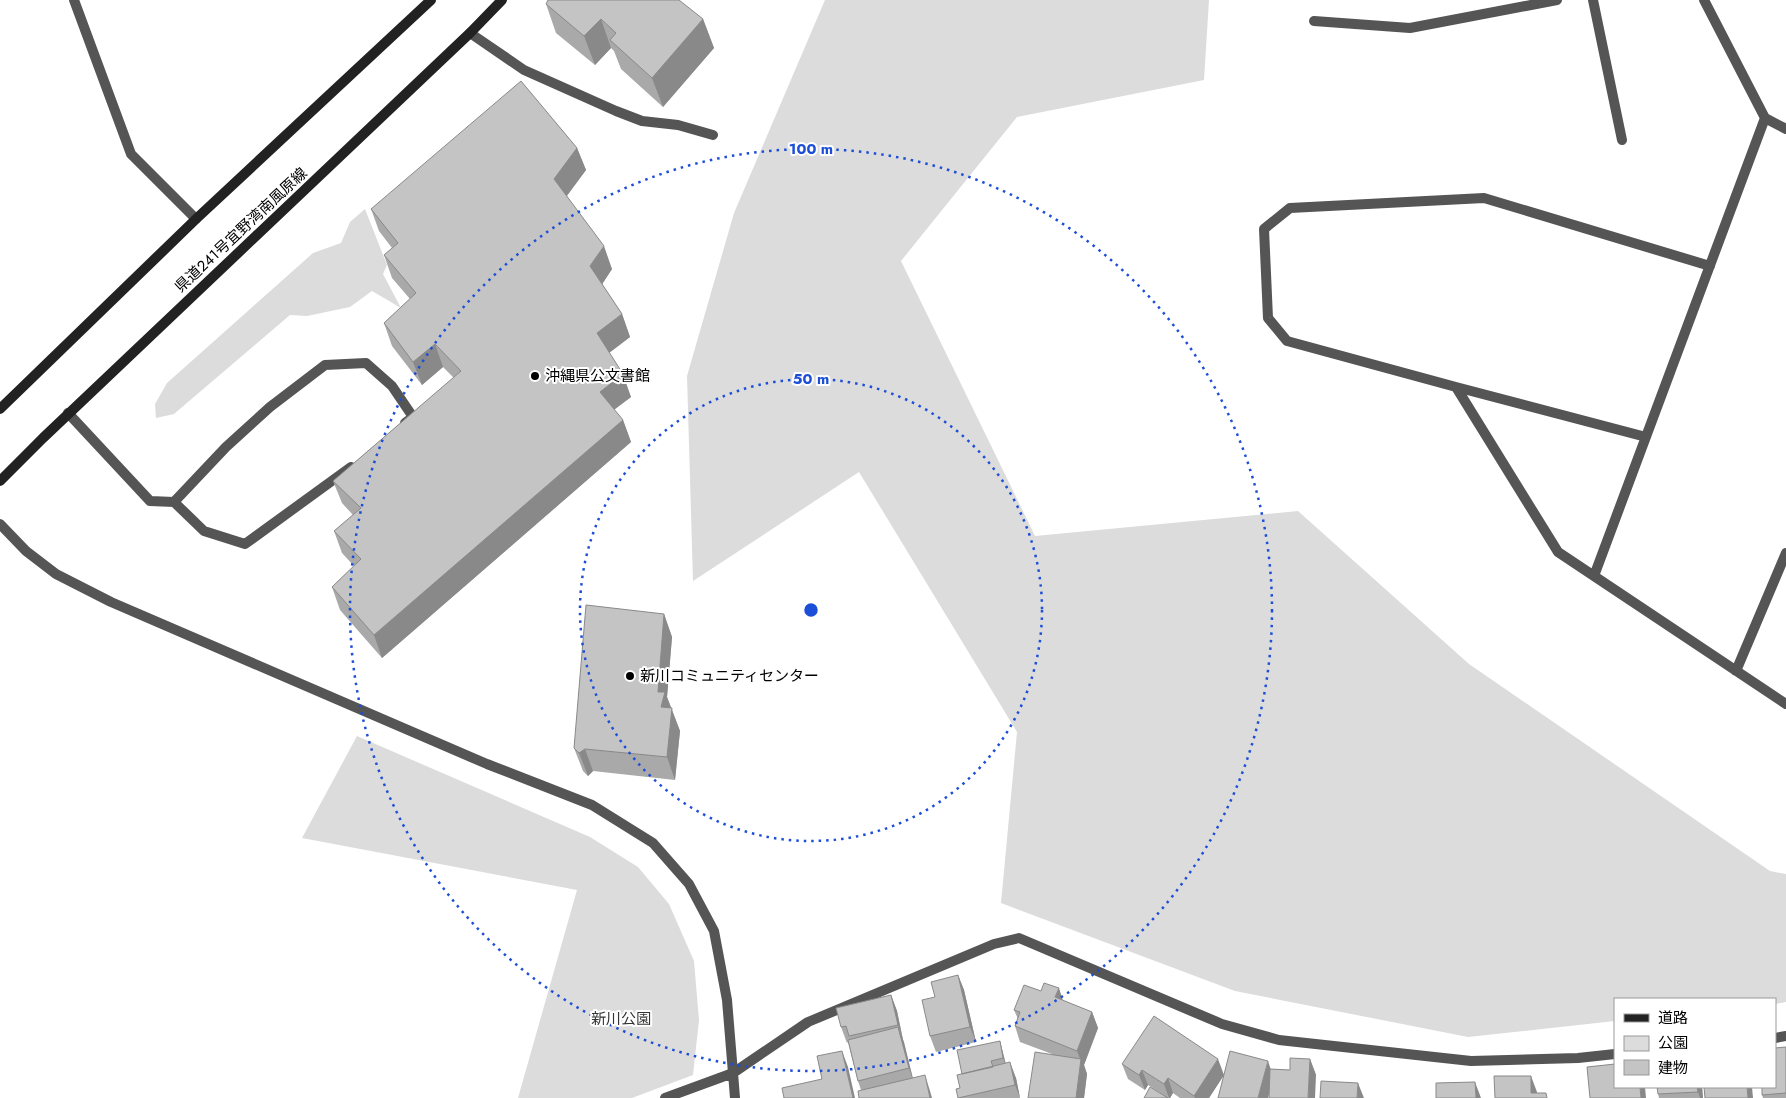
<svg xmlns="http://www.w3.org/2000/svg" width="1786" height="1098" viewBox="0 0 1786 1098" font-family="Jost,'Noto Sans JP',sans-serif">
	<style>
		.green { fill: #dcdcdc }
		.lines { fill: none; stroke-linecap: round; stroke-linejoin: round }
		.service { stroke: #555; stroke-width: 10 }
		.minor { stroke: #555; stroke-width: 10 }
		.tertiary { stroke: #555; stroke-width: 10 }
		.secondary { stroke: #222; stroke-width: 10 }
		.wall { fill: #a9a9a9 }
		.shaded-wall { fill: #898989 }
		.building { fill: #c4c4c4; stroke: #898989 }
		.ring { fill: none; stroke: #1d4ed8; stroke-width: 2.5; stroke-dasharray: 2.5 5 }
		.poi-dot { fill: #000; stroke: #fff; stroke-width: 2 }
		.labels { text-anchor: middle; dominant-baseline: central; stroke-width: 4; stroke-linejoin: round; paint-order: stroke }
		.street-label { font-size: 15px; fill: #000; stroke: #fff }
		.poi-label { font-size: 15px; fill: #000; stroke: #fff; text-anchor: start }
		.park-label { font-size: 15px; fill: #333; stroke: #fff }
		.centre { fill: #1d4ed8; stroke: #fff; stroke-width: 2.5 }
		.ring-label { font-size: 15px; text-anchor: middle; font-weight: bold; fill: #1d4ed8; stroke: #fff; stroke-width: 4; stroke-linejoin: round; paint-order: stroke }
	</style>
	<rect width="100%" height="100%" fill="#fff"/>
	<!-- green -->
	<path class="green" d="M825 0H1209L1204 80 1017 117 901 261 1035 536 1298 511 1469 664 1770 871 1786 874V1002L1775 1004V999H1615V1021L1468 1037 1235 991 1001 903 1017 732 859 472 693 581 687 376 734 213Z
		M365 209 387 265 383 274 401 308 372 291 350 307 307 316 290 315 174 414 156 418 155 404 167 383 313 253 341 243 350 222Z
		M357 736 590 837 638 867 669 904 694 961 699 1020 693 1075 632 1098H518L577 890 302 838Z"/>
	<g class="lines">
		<!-- service -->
		<path class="service" d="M470 33 524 70 616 111 642 121 678 125 713 135
			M68 413 150 501 174 502 226 447 270 407 325 365 366 363 392 386 413 417 405 423
			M174 502 204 531 245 544 351 467"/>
		<!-- minor -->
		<path class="minor" d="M74 0 131 154 196 219
			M1593 0 1622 140
			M1704 0 1765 118 1786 129
			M1314 21 1410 28 1557 0
			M1765 118 1594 576 1786 704
			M1456 387 1646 437
			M1594 576 1558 552 1456 387 1287 341 1268 318 1264 229 1290 208 1484 198 1710 266
			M1736 671 1786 553
			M1775 1038 1786 1036
			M733 1073 735 1098
			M665 1098 733 1073 808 1022 994 944 1019 938 1222 1024 1279 1040 1471 1061 1578 1058 1615 1054"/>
		<!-- tertiary -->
		<path class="tertiary" d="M0 524 26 551 56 574 111 602 487 764 592 805 653 843 689 884 714 931 727 1000 733 1073"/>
		<!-- secondary -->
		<path class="secondary" d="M0 409 196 219 431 0
			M0 481 43 438 470 33 502 0"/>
	</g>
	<!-- wall -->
	<path class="wall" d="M546 4 703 19 714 48 663 107 621 69 614 51 611 48 595 65 556 33Z
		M577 148 586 170 567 196 612 269 602 284 622 314 630 337 609 353 631 397 614 410 623 420 631 442 382 658 340 610 332 587 354 566 342 553 334 531 353 515 342 503 333 481 454 378 443 367 422 385 392 346 384 323 410 299 392 278 384 255 392 248 379 231 371 209Z
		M664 614 672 637 667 697 680 731 675 780 593 771 588 776 583 771 574 748Z
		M958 975 964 990 976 1042 936 1052 930 1036 935 997Z
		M891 995 897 1011 903 1040 913 1078 930 1091 861 1090 858 1081 848 1042 847 1043 841 1027Z
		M1063 1001 1092 1012 1098 1028 1084 1065 1087 1074 1084 1098H1028L1052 1054 1020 1042 1015 1026 1018 1019 1014 1010Z
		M1000 1041 1002 1049 1006 1064 1016 1078 1020 1098H958L962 1074Z
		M1786 1047V1098H1763L1762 1095Z
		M1310 1059 1316 1075 1269 1092 1268 1098H1218L1224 1075 1209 1098H1180L1173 1093 1170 1098H1144L1163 1095 1148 1085 1145 1090 1128 1079 1122 1064 1224 1074 1271 1069 1290 1070Z
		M1657 1087H1702L1703 1098H1659L1658 1094Z"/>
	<!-- shaded-wall -->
	<path class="shaded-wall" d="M601 19 611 48 595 65 584 36Z
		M703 19 714 48 663 107 652 78Z
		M577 148 586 170 562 202 554 179Z
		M604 246 612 269 599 289 590 266Z
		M622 314 630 337 605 356 597 333Z
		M435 344 443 367 422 385 413 362Z
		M623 374 631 397 608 414 600 392Z
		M623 420 631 442 382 658 374 635Z
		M664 614 672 637 667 697 680 731 675 780 667 757 661 707 658 692Z
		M585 749 593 771 588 776 579 753Z
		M958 975 964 990 976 1042 970 1027Z
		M1059 988 1064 1004 1055 997Z
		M891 995 897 1011 903 1040 898 1025Z
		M1092 1012 1098 1028 1084 1065 1087 1074 1084 1098H1076L1081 1061 1077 1051Z
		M898 1027 904 1042 914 1084 909 1068Z
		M1000 1041 1002 1049 1006 1066 1003 1058Z
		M842 1051 848 1067 855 1098H853Z
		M1218 1059 1224 1075 1209 1098H1195L1194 1096Z
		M1310 1059 1316 1075 1315 1098H1308Z
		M1268 1061 1273 1076 1268 1098H1258Z
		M1010 1062 1016 1078 1020 1098 1015 1085Z
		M1142 1070 1148 1085 1145 1090 1139 1075Z
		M925 1075 930 1091 932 1098H930Z
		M1531 1076 1537 1092V1098L1531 1093Z
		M1168 1078 1173 1093 1170 1098H1169L1164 1084Z
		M1475 1082 1481 1098H1476Z
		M1358 1083 1364 1098H1357Z
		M1640 1087H1645L1646 1098H1641Z
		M1697 1087H1702L1703 1098H1700L1698 1092Z
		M1747 1087H1752L1753 1098H1748Z"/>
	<!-- building -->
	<path class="building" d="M548 0H679L703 19 652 78 610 40 616 33 601 19 584 36 546 4Z
		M521 81 577 148 554 179 604 246 590 266 622 314 597 333 623 374 600 392 623 420 374 635 332 587 361 559 334 531 361 508 333 481 461 371 435 344 413 362 384 323 416 293 384 255 398 243 371 209Z
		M586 605 664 614 658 692H665L661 707 672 708 667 757 585 749 579 753 574 748Z
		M958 975 970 1027 930 1036 922 1000 935 997 931 982Z
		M1044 983 1059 988 1055 997 1092 1012 1077 1051 1015 1026 1020 1012 1014 1010 1024 985 1041 991Z
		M891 995 898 1025 849 1036 846 1026 841 1027 836 1008Z
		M1154 1016 1218 1059 1194 1096 1168 1078 1164 1084 1142 1070 1139 1075 1122 1064Z
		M898 1027 909 1068 858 1081 848 1040Z
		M1000 1041 1003 1058 991 1061 993 1067 962 1074 957 1050Z
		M1786 1047V1093L1762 1095V1087H1775V1048Z
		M842 1051 853 1098H784L782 1088 822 1079 817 1056Z
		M1230 1051 1268 1061 1258 1098H1218Z
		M1035 1052 1081 1059 1076 1098H1028Z
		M1290 1058 1310 1059 1308 1098H1269L1270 1069 1290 1070Z
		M1010 1062 1015 1085 958 1098 956 1089 960 1088 957 1075Z
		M1615 1064V1087H1640L1641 1098H1590L1587 1067Z
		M925 1075 930 1098H859L858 1091Z
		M1494 1076H1531V1093H1546L1547 1098H1495Z
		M1321 1081 1358 1083 1357 1098H1320Z
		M1475 1082 1476 1098H1436V1083Z
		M1150 1087 1168 1098H1144Z
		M1657 1087H1697L1698 1092 1658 1094Z
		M1704 1087H1747L1748 1098H1705Z"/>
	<!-- distance rings -->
	<g class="ring">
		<circle cx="811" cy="610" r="231"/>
		<circle cx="811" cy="610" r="461"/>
	</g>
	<!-- markers -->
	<g class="poi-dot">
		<circle cx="535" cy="376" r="5"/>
		<circle cx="630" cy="676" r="5"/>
	</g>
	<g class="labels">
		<!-- street labels -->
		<g class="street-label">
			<text transform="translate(241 230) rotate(-43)">県道241号宜野湾南風原線</text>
		</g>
		<!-- poi labels -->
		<g class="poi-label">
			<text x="545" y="376">沖縄県公文書館</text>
			<text x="640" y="676">新川コミュニティセンター</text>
		</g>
		<!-- park labels -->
		<g class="park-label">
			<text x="621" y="1019">新川公園</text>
		</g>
	</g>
	<circle cx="811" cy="610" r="8" class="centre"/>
	<g class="ring-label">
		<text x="811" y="154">100 m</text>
		<text x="811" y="384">50 m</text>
	</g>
	<!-- legend -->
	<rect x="1614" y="998" width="162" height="90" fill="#ffffff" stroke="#999999"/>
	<rect x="1624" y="1014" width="25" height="8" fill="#222222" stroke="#999999"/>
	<text x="1658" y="1023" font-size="15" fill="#000000">道路</text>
	<rect x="1624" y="1036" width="25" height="15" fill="#dcdcdc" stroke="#999999"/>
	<text x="1658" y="1048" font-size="15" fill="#000000">公園</text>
	<rect x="1624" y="1060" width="25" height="15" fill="#c4c4c4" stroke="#999999"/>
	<text x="1658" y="1073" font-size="15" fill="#000000">建物</text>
</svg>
